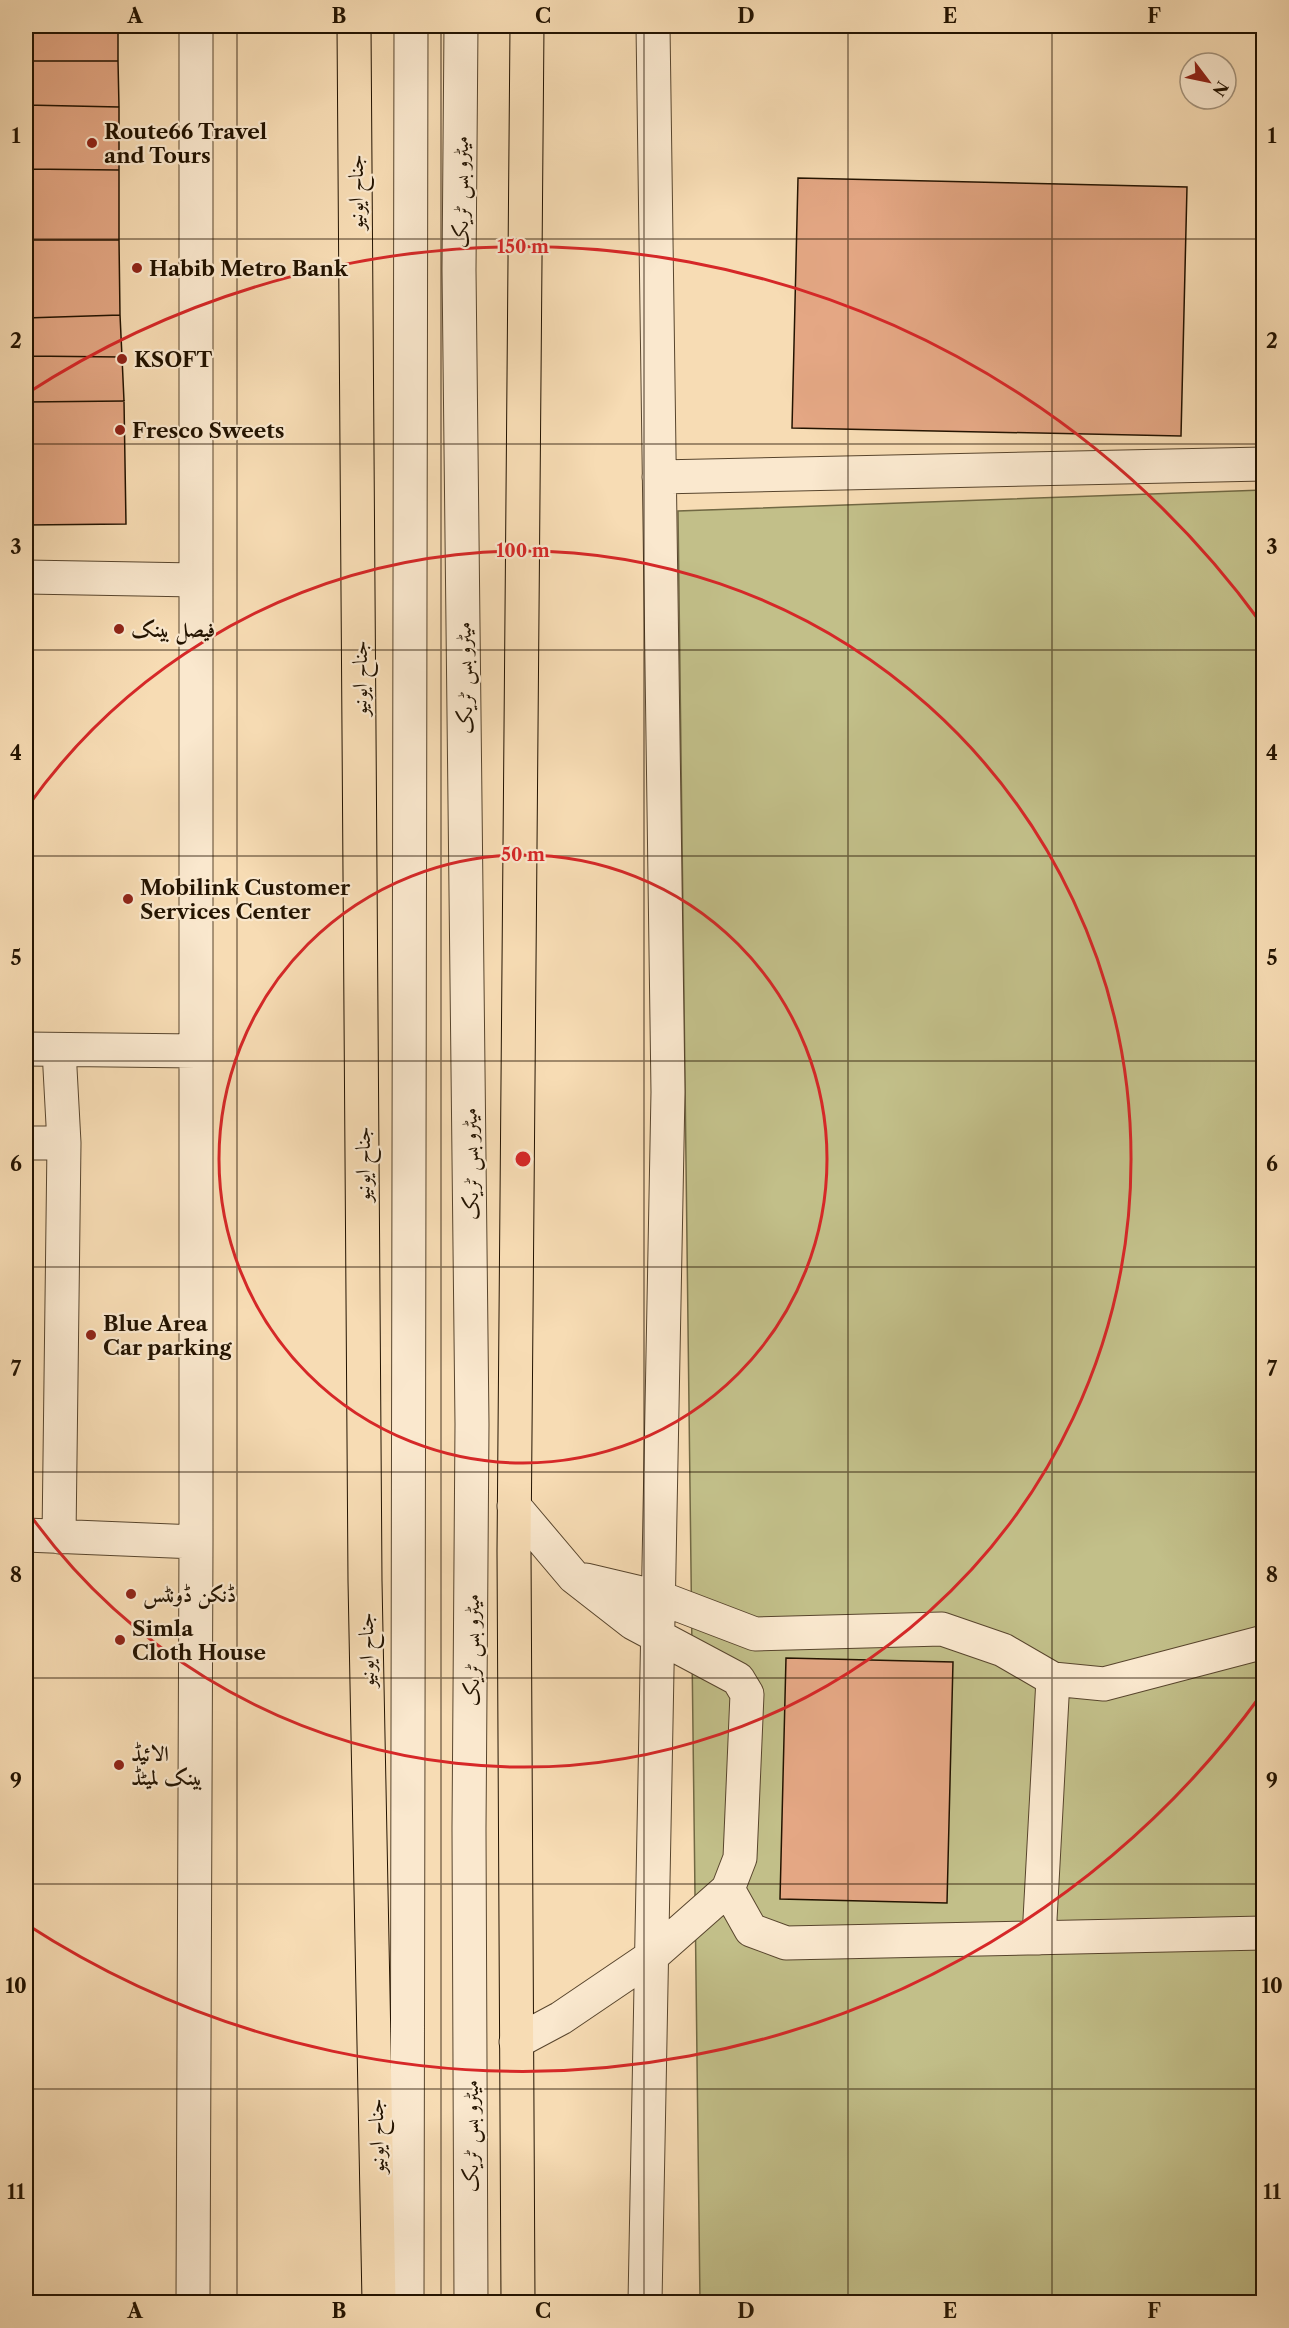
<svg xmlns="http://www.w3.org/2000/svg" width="1289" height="2328" viewBox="0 0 1289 2328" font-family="'Libre Caslon Text',Amiri,serif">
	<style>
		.green { fill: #c2bf89; stroke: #726944; stroke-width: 1.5 }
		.building { fill: #e4a784; stroke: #231300; stroke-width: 1.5 }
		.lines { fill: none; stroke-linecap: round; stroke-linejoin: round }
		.minor-casing { stroke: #58452d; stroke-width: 35 }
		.major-casing { stroke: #231300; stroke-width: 35 }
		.minor { stroke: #fae8ce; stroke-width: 33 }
		.major { stroke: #f7dcb4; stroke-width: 33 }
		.grid { fill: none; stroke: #231300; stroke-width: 1.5; stroke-opacity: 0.55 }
		.ring { fill: none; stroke: #d62828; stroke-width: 3 }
		.poi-dot { fill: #8f2418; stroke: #fae8ce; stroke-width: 2 }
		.labels { text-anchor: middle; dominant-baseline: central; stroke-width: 4.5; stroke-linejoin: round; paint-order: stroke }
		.poi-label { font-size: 21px; font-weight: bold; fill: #231300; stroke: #fae8ce; text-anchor: start }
		.street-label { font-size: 21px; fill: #231300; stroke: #fae8ce }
		.centre { fill: #d62828; stroke: #fae8ce; stroke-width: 3 }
		.ring-label { font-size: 18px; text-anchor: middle; font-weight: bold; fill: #d62828; stroke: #fae8ce; stroke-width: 4.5; stroke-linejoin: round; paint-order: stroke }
		.neatline { fill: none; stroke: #231300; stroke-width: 2 }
		.grid-label { font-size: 20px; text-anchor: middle; font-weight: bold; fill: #231300 }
	</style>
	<rect width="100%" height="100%" fill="#f7dcb4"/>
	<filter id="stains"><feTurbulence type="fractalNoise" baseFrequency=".00333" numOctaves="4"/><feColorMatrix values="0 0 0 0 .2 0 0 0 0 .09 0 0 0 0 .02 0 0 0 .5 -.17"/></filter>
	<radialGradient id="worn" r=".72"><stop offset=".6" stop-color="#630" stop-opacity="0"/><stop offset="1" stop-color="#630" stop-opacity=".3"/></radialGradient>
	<!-- green -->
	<path class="green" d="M1263 490V2302H700L678 511Z"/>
	<!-- building -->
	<path class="building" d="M26 26H118V61H26Z
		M26 61H118L119 107 26 105Z
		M26 105 119 107V170L26 169Z
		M26 169 119 170V240H26Z
		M798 178 1187 187 1181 436 792 428Z
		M26 240H119L120 315 26 318Z
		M120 315 122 357 26 356V318Z
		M26 356 122 357 124 401 26 402Z
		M124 401 126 524 26 525V402Z
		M786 1658 953 1662 947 1903 780 1899Z"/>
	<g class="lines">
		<!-- minor casing -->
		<g class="minor-casing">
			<path id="minor" d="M461 26 459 270 472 1424 469 1828 471 2302
				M659 477 1264 464
				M26 577 196 580
				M26 1049 196 1051
				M59 1050 64 1143 59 1537
				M26 1143H64
				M514 1506 574 1577 633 1623 738 1679 747 1694 740 1858 728 1889 651 1957 561 2018 516 2042
				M26 1535 196 1542
				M586 1580 658 1597 755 1634 942 1629 1003 1650 1053 1679 1104 1684 1264 1642
				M728 1889 751 1930 786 1943 1264 1933
				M1039 1938 1053 1679
				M193 2302 196 1542V26
				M407 2302 411 26
				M645 2302 668 1092 653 26"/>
		</g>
		<!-- major casing -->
		<g class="major-casing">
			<path id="major" d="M354 26 365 1581 379 2302
				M518 2302 514 1551 527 26"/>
		</g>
		<!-- minor -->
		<use href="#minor" class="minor"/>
		<!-- major -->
		<use href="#major" class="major"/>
	</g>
	<!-- grid -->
	<path class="grid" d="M237 26V2302M441 26V2302M644 26V2302M848 26V2302M1052 26V2302M26 239H1264M26 444H1264M26 650H1264M26 856H1264M26 1061H1264M26 1267H1264M26 1472H1264M26 1678H1264M26 1884H1264M26 2089H1264"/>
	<!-- distance rings -->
	<g class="ring">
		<circle cx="523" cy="1159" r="304"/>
		<path d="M28 806A608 608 0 1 1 28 1512"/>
		<path d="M1261 1695A912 912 0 0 1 26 1924M26 394A912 912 0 0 1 1261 623"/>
	</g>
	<!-- markers -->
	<g class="poi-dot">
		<circle cx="92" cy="143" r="6"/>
		<circle cx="137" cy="268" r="6"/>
		<circle cx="122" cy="359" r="6"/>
		<circle cx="120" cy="430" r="6"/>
		<circle cx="119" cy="629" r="6"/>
		<circle cx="128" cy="899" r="6"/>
		<circle cx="91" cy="1335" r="6"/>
		<circle cx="131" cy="1594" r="6"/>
		<circle cx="120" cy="1640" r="6"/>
		<circle cx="119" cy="1765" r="6"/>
	</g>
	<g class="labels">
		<!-- poi labels -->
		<g class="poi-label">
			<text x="104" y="131">Route66 Travel<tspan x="104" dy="24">and Tours</tspan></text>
			<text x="149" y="268">Habib Metro Bank</text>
			<text x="134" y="359">KSOFT</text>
			<text x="132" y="430">Fresco Sweets</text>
			<text x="131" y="629">فیصل بینک</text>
			<text x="140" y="887">Mobilink Customer<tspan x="140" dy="24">Services Center</tspan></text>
			<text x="103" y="1323">Blue Area<tspan x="103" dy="24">Car parking</tspan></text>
			<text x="143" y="1594">ڈنکن ڈونٹس</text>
			<text x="132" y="1628">Simla<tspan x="132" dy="24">Cloth House</tspan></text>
			<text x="131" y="1753">الائیڈ<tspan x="131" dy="24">بینک لمیٹڈ</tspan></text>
		</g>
		<!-- street labels -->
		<g class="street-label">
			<text transform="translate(355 192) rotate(-90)">جناح ایونیو</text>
			<text transform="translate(460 192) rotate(-90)">میٹرو بس ٹریک</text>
			<text transform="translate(359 678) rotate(-90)">جناح ایونیو</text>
			<text transform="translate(464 678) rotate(-91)">میٹرو بس ٹریک</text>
			<text transform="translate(362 1164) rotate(-90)">جناح ایونیو</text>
			<text transform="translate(470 1164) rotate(-91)">میٹرو بس ٹریک</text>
			<text transform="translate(366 1650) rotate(-91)">جناح ایونیو</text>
			<text transform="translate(471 1650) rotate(-90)">میٹرو بس ٹریک</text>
			<text transform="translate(376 2136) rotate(-91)">جناح ایونیو</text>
			<text transform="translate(470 2136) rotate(-90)">میٹرو بس ٹریک</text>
		</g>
	</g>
	<circle cx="523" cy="1159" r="9" class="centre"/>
	<g class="ring-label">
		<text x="523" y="253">150 m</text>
		<text x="523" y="557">100 m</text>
		<text x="523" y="861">50 m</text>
	</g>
	<!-- margin -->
	<rect width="1289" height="2328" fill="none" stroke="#f7dcb4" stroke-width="66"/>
	<!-- north arrow -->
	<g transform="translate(1208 81) rotate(122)"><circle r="28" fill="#fae8ce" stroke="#a4937c" stroke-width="1.5"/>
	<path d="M0-4.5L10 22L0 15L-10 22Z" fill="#8f2418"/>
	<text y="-9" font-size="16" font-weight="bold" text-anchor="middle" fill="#231300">N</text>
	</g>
	<rect x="33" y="33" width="1223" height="2262" class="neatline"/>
	<g class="grid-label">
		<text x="135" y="23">A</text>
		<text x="339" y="23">B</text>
		<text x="543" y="23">C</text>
		<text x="746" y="23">D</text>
		<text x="950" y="23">E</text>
		<text x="1154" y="23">F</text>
		<text x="16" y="143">1</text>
		<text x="1272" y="143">1</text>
		<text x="16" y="348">2</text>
		<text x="1272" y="348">2</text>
		<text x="16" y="554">3</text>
		<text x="1272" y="554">3</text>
		<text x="16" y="760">4</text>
		<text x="1272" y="760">4</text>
		<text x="16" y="965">5</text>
		<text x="1272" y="965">5</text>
		<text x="16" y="1171">6</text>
		<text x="1272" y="1171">6</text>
		<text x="16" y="1376">7</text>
		<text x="1272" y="1376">7</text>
		<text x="16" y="1582">8</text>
		<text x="1272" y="1582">8</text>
		<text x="16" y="1788">9</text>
		<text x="1272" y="1788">9</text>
		<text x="16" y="1993">10</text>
		<text x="1272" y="1993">10</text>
		<text x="16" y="2199">11</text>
		<text x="1272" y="2199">11</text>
		<text x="135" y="2318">A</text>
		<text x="339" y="2318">B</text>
		<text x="543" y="2318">C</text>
		<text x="746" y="2318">D</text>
		<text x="950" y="2318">E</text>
		<text x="1154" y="2318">F</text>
	</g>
	<rect width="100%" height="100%" filter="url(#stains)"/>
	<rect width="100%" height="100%" fill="url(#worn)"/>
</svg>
